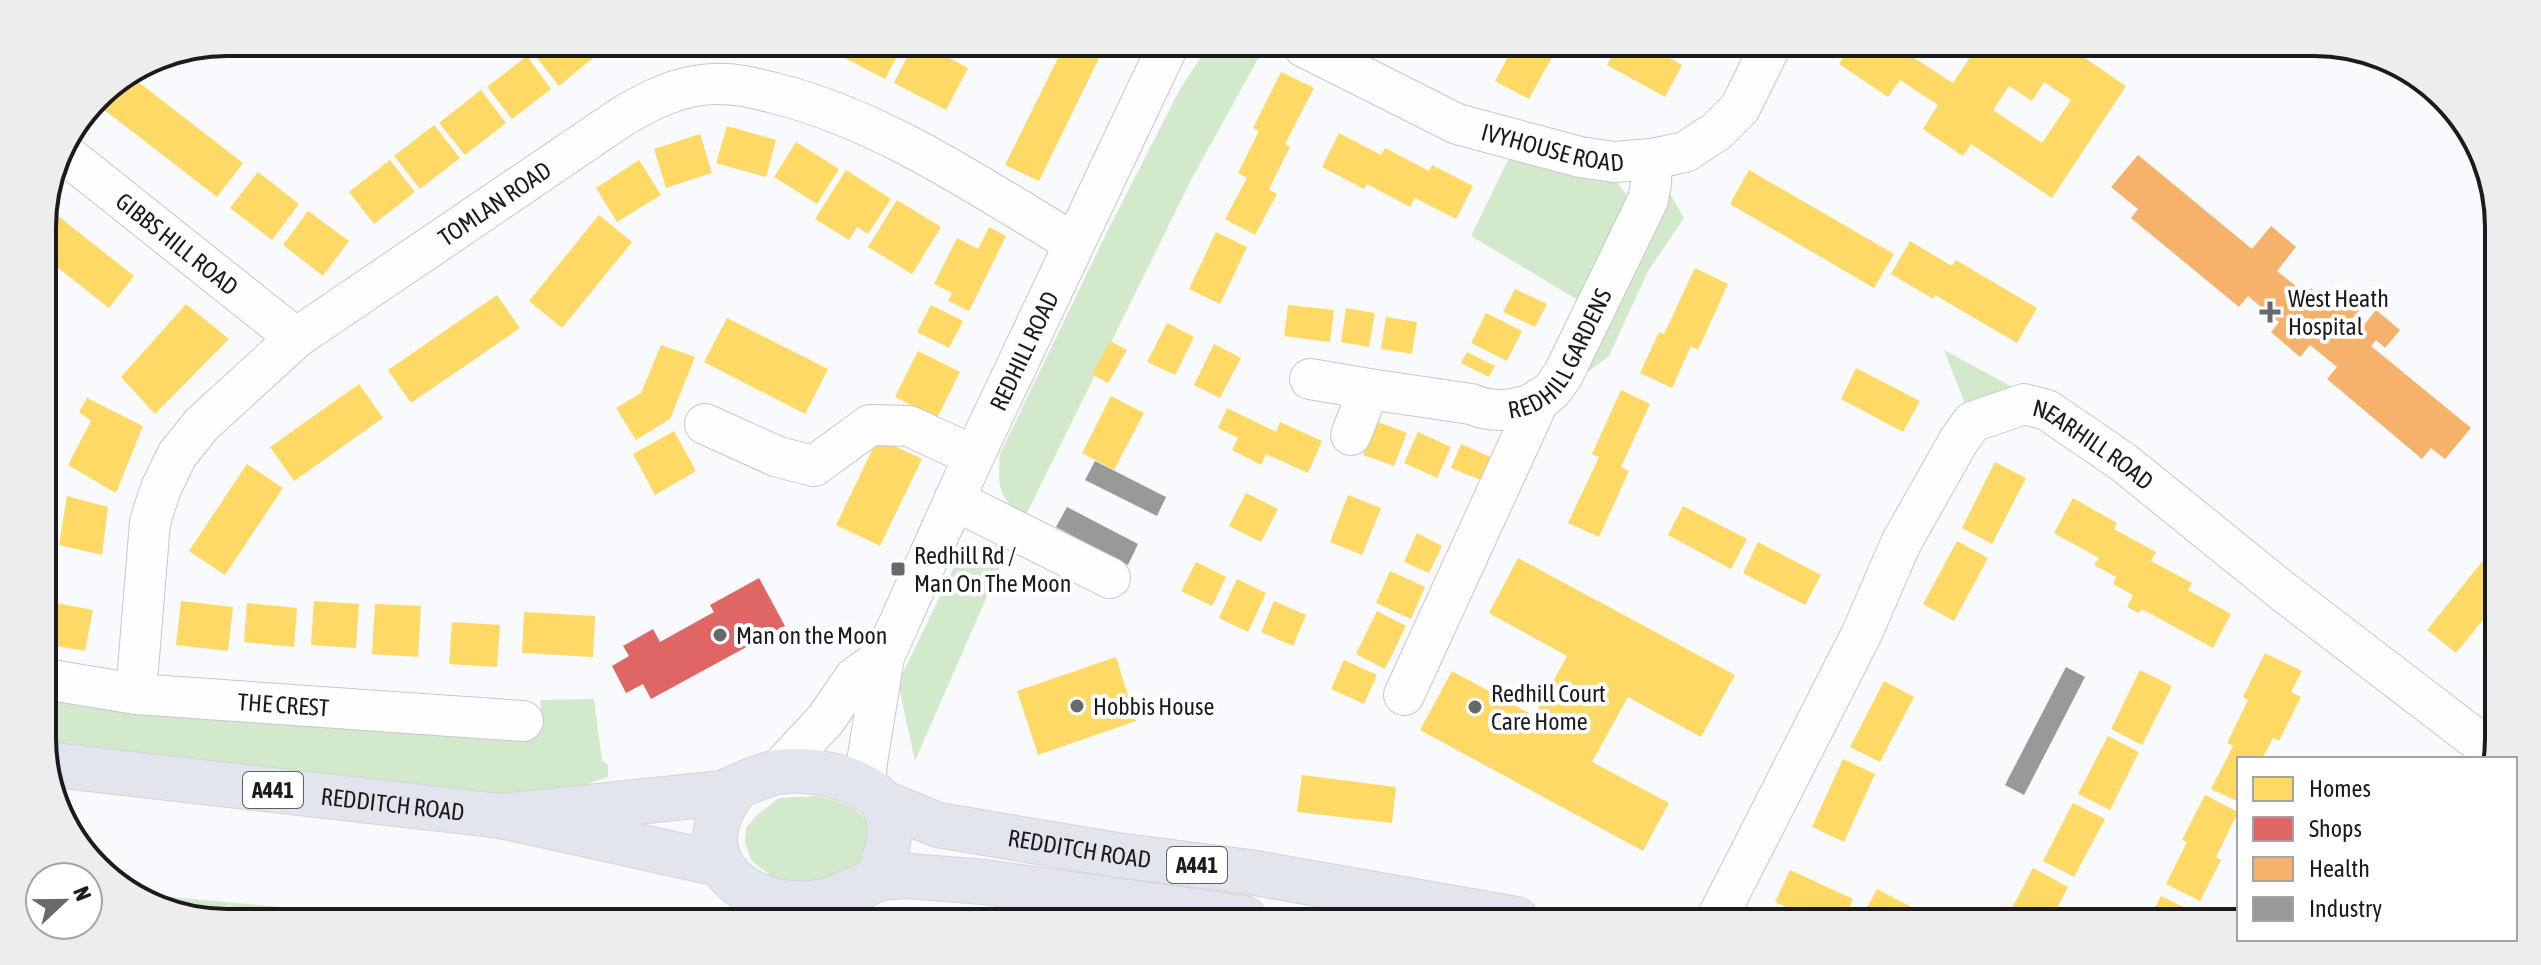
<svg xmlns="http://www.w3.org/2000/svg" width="2541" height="965" viewBox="0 0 2541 965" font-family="'Asap Condensed',sans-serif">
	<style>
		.green { fill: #d2e9cc }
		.homes { fill: #ffd966; fill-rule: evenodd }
		.shops { fill: #e06666 }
		.health { fill: #f6b26b }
		.industry { fill: #999 }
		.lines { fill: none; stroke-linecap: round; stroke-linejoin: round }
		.minor-casing { stroke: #c7c7c9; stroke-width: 42 }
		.highway-casing { stroke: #d4d4d6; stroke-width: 46 }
		.minor { stroke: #fefeff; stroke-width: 40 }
		.highway { stroke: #e2e5ee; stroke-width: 44 }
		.poi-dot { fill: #69696b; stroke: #fff; stroke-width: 3 }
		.labels { text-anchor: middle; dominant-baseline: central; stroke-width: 8; stroke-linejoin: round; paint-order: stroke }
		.shield { fill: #fff; stroke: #5f5f61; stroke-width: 2 }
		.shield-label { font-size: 22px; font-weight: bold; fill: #1b1b1d }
		.street-label { font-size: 24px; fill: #1b1b1d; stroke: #fff }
		.poi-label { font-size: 24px; fill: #1b1b1d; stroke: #fff; text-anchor: start }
		.rim { fill: none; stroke: #1b1b1d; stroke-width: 4 }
	</style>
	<rect width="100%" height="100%" fill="#f9fafd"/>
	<!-- green -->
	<path class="green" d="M1208 46 1264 48 1191 180 1025 517C997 497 998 488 1000 454L1106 234 1180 89Z
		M1509 158 1613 177 1626 194 1629 209 1581 302 1471 236Z
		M1664 183 1684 218 1648 271 1609 356 1589 371 1582 367Z
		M1944 350 2027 395 1968 412Z
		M976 545 1009 546 915 761 898 683 957 561Z
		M594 699 602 760 608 765V777L550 796 514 802 45 750V700L113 710 515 736 543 727 540 700Z
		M817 796C844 803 858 805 873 830L866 854 854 871 806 884 775 879 752 861 745 844 746 828 758 814 779 798Z
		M139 894 356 914 168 913Z"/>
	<!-- homes -->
	<path class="homes" d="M545 43 591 44 599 53 559 86 533 53Z
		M603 44H628L612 56Z
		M841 45H903L885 79 837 54Z
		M913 45H925L968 68 946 110 894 83Z
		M1064 46H1095L1103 50 1039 181 1005 165Z
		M1513 48H1557L1529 99 1495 81Z
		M1616 48H1652L1682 65 1665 97 1607 65Z
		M1849 49 1920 50 1914 58 1953 83 1975 50H2073L2126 86 2052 198 1971 144 1963 156 1923 129 1938 105 1900 80 1888 97 1839 64ZM2044 82 2071 100 2042 143 1993 110 2009 86 2032 101Z
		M527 56 551 89 512 119 487 87Z
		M1281 72 1314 88 1285 144 1290 147 1269 189 1277 194 1255 235 1225 219 1247 178 1238 173 1259 131 1253 128Z
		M128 74 243 163 217 197 94 102 105 88Z
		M481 90 506 123 465 155 439 123Z
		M434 125 460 158 420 189 394 156Z
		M727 126 776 140 766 177 716 163Z
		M1339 133 1381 155 1385 148 1429 171 1432 165 1473 186 1456 219 1415 198 1410 207 1367 184 1364 189 1322 167Z
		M700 134 712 173 666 188 654 149Z
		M796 142 839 169 817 204 774 177Z
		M390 160 415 192 374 224 349 192Z
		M639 160 661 195 617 222 596 188Z
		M846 170 891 199 868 234 857 227 849 240 815 219Z
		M1749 170 1894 254 1874 288 1730 204Z
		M258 172 299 204 272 240 230 208Z
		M897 200 941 227 912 274 868 247Z
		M308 211 349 241 323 276 283 245Z
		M53 212 134 276 109 308 43 256 42 225Z
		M599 215 632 242 562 328 529 301Z
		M989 227 1006 236 969 311 948 301 952 293 934 284 957 238 978 249Z
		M1216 232 1247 247 1220 304 1189 289Z
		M1910 241 1952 266 1956 260 2037 308 2017 343 1935 295 1933 299 1891 274Z
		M1695 268 1728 284 1698 350 1691 346 1672 388 1640 373 1659 332 1664 334Z
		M1515 289 1547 304 1535 327 1503 312Z
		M497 295 520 328 411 403 388 370Z
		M186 304 229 339 155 414 121 377Z
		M931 305 963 321 949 348 917 332Z
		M1288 305 1334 310 1330 342 1284 336Z
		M1346 308 1375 313 1369 347 1341 342Z
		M1486 313 1522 331 1507 361 1471 343Z
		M1386 317 1417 322 1412 354 1381 349Z
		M727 318 828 369 805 414 704 362Z
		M1167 323 1194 337 1175 375 1147 362Z
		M1110 341 1127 350 1108 383 1092 374Z
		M1214 344 1241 358 1220 398 1194 385Z
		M661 345 695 357 670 419 636 440 616 408 641 393Z
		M918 351 960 372 937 418 895 397Z
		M1467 352 1495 366 1489 377 1461 363Z
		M1856 368 1920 401 1903 432 1841 399Z
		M359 384 383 418 294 481 270 447Z
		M1621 390 1650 404 1621 467 1629 471 1599 537 1568 523 1599 457 1592 454Z
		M1111 396 1144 413 1114 470 1082 453Z
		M87 398 143 426 116 493 68 465 91 421 79 412Z
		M1227 408 1276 432 1280 422 1322 441 1308 473 1266 454 1261 465 1232 450 1238 438 1218 428Z
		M1376 421 1407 433 1394 466 1363 455Z
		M674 431 696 471 655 495 633 454Z
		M1418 432 1451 447 1437 478 1404 463Z
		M878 438 922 459 880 546 836 525Z
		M1461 444 1493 458 1483 481 1451 468Z
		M1995 462 2026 478 1992 544 1962 528Z
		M247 464 283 488 225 575 189 551Z
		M1246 493 1278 509 1261 542 1229 526Z
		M1348 495 1381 508 1362 555 1330 542Z
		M67 496 108 507 102 555 59 545Z
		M2073 498 2117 523 2114 529 2156 552 2151 561 2192 583 2188 590 2231 614 2213 648 2142 609 2139 613 2127 607 2133 595 2113 584 2116 577 2094 565 2099 558 2054 533Z
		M1683 506 1747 539 1731 569 1668 535Z
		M1417 533 1442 546 1429 573 1404 562Z
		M1957 541 1988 558 1954 621 1923 604Z
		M1758 542 1821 575 1805 605 1743 573Z
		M2493 548 2492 609 2456 653 2427 630Z
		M1518 558 1735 675 1701 737 1628 697 1592 762 1669 803 1643 851 1420 730 1452 671 1534 716 1567 656 1489 613Z
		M1196 562 1226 577 1212 606 1181 591Z
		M1390 571 1425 587 1411 619 1376 603Z
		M1237 579 1266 593 1248 632 1219 618Z
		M45 601 93 610 85 651 45 644Z
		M181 601 233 607 228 651 176 645Z
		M314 601 359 604 356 648 311 645Z
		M1274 601 1306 615 1293 646 1261 632Z
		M247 603 297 608 294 647 244 642Z
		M375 604 421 606 418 657 372 654Z
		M1377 611 1406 626 1385 669 1356 654Z
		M524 612 595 616 593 657 522 653Z
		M452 622 500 625 497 667 449 664Z
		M2265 653 2302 671 2291 692 2301 697 2279 741 2273 738 2262 759H2239V802L2211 789 2233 746 2227 743 2248 700 2243 697Z
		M1116 657 1136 721 1038 755 1017 691Z
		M1344 660 1377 675 1364 704 1331 689Z
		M2140 670 2172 686 2142 745 2111 729Z
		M1884 681 1914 697 1880 762 1850 747Z
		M2108 736 2139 752 2110 810 2078 794Z
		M1843 759 1875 774 1844 842 1812 827Z
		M1302 775 1396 787 1392 823 1297 812Z
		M2205 795 2238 812 2216 857 2221 860 2200 901 2166 884 2187 842 2182 840Z
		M2073 803 2105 819 2074 877 2043 861Z
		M2033 868 2068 887 2050 921H1996L2004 906 2011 910Z
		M1790 870 1853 899 1843 921 1815 920 1775 902Z
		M1877 889 1938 921H1860Z
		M2161 896 2195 913 2190 922H2148Z"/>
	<!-- shops -->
	<path class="shops" d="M759 578 785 626 651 699 643 684 626 693 612 666 629 656 623 646 653 629 660 642 714 612 710 605Z"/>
	<!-- health -->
	<path class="health" d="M2138 155 2252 249 2271 226 2296 247 2277 271 2306 294 2311 288 2334 308 2346 293 2363 306 2345 327 2355 336 2376 310 2400 330 2385 348 2376 340 2371 346 2471 428 2445 459 2431 448 2422 459 2327 379 2337 367 2310 345 2300 357 2271 332 2279 322 2248 296 2239 307 2131 218 2138 209 2111 187Z"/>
	<!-- industry -->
	<path class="industry" d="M1095 461 1166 497 1157 516 1085 480Z
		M1067 507 1138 544 1128 565 1056 527Z
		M2066 667 2085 677 2024 795 2005 785Z"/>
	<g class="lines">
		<!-- minor casing -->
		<g class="minor-casing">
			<g id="minor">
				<path id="s1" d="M1304 47 1457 124 1580 157 1614 162 1652 159 1685 152 1717 131 1740 108 1769 49"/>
				<path id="s2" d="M60 150 296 338"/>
				<path d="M1310 379 1369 389 1351 435"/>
				<path id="s3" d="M1369 389 1471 404C1496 415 1530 411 1551 391 1555 387 1559 380 1563 375L1648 200 1651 183 1652 159"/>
				<path d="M705 424 778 457 814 466 870 425 909 426 974 456"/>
				<path d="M954 500 1110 578"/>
				<path id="s4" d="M45 679 136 694 523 721"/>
				<path id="s5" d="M136 694 150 522 161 488 177 455 202 424 296 338 623 116C652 99 680 85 714 84 735 83 754 88 774 93 883 120 978 186 1074 243"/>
				<path d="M1404 695 1540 398"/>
				<path d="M777 772 826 719 855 677 884 657"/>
				<path id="s6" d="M865 789 867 762 884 657 974 456 1168 46"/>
				<path id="s7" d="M1716 920 1862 633 1901 543 1958 442 1972 422 2024 404 2047 410 2123 462 2285 593 2490 750"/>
			</g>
		</g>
		<!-- highway casing -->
		<g class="highway-casing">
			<g id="highway">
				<path id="s8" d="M45 764 501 816 719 864"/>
				<path id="s9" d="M882 802 938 825 1117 855 1250 872 1516 919"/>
				<path d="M501 816 722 793C740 786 759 775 779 772 809 768 860 776 881 801 893 816 890 843 884 859 882 864 880 872 877 876 872 884 860 887 851 891 838 897 825 902 810 903 737 908 682 851 738 786"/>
				<path d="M876 878 909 876 984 882 1244 918"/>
			</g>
		</g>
		<!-- minor -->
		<use href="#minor" class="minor"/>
		<!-- highway -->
		<use href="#highway" class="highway"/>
	</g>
	<!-- markers -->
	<g class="poi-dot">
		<path d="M2266 300h8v8h8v8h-8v8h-8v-8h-8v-8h8z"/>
		<rect x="890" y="561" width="16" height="16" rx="4"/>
		<circle cx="720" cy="635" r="8"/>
		<circle cx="1077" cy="706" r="8"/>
		<circle cx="1475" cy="707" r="8"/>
	</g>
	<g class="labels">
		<!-- shield labels -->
		<g class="shield">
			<rect x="243" y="772" width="60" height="36" rx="6"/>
			<rect x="1167" y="847" width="60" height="36" rx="6"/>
		</g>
		<g class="shield-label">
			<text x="273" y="790">A441</text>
			<text x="1197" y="865">A441</text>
		</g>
		<!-- street labels -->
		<g class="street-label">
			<text stroke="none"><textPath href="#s1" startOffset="270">IVYHOUSE ROAD</textPath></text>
			<text stroke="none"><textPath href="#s5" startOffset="652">TOMLAN ROAD</textPath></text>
			<text stroke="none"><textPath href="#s2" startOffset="150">GIBBS HILL ROAD</textPath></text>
			<text stroke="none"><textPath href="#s3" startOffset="222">REDHILL GARDENS</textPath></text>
			<text stroke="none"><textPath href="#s6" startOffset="470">REDHILL ROAD</textPath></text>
			<text stroke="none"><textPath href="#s7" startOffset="696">NEARHILL ROAD</textPath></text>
			<text stroke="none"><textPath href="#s4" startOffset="240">THE CREST</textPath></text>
			<text stroke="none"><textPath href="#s8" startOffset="350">REDDITCH ROAD</textPath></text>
			<text stroke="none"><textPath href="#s9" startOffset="204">REDDITCH ROAD</textPath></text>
		</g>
		<!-- poi labels -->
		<g class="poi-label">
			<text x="2288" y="298">West Heath<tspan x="2288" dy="28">Hospital</tspan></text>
			<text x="914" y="555">Redhill Rd /<tspan x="914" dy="28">Man On The Moon</tspan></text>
			<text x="736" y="635">Man on the Moon</text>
			<text x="1491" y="693">Redhill Court<tspan x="1491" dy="28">Care Home</tspan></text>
			<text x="1093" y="706">Hobbis House</text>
		</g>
	</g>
	<!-- crop -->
	<path d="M0 0H2541V965H0ZM227 56H2314A171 171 0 0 1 2485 227V738A171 171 0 0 1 2314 909H227A171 171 0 0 1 56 738V227A171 171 0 0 1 227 56Z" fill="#ededed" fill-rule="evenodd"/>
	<path class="rim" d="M227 56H2314A171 171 0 0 1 2485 227V738A171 171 0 0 1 2314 909H227A171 171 0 0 1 56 738V227A171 171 0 0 1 227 56Z"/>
	<!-- legend -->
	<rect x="2237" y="757" width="280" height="184" fill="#ffffff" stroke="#a4a4a5" stroke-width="2"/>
	<rect x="2253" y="777" width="40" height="24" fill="#ffd966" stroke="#a4a4a5" stroke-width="2"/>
	<text x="2309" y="797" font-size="24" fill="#1b1b1d">Homes</text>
	<rect x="2253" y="817" width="40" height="24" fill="#e06666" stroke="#a4a4a5" stroke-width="2"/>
	<text x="2309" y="837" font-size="24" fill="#1b1b1d">Shops</text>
	<rect x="2253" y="857" width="40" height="24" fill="#f6b26b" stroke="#a4a4a5" stroke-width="2"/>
	<text x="2309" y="877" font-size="24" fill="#1b1b1d">Health</text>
	<rect x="2253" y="897" width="40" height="24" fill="#999999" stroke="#a4a4a5" stroke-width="2"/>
	<text x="2309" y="917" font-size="24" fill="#1b1b1d">Industry</text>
	<!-- north arrow -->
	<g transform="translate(64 901) rotate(68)"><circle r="38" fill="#ffffff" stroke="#a4a4a5" stroke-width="2"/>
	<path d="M0-6L14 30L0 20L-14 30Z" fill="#69696b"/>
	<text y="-12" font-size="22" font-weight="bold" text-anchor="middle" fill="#1b1b1d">N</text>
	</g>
</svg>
